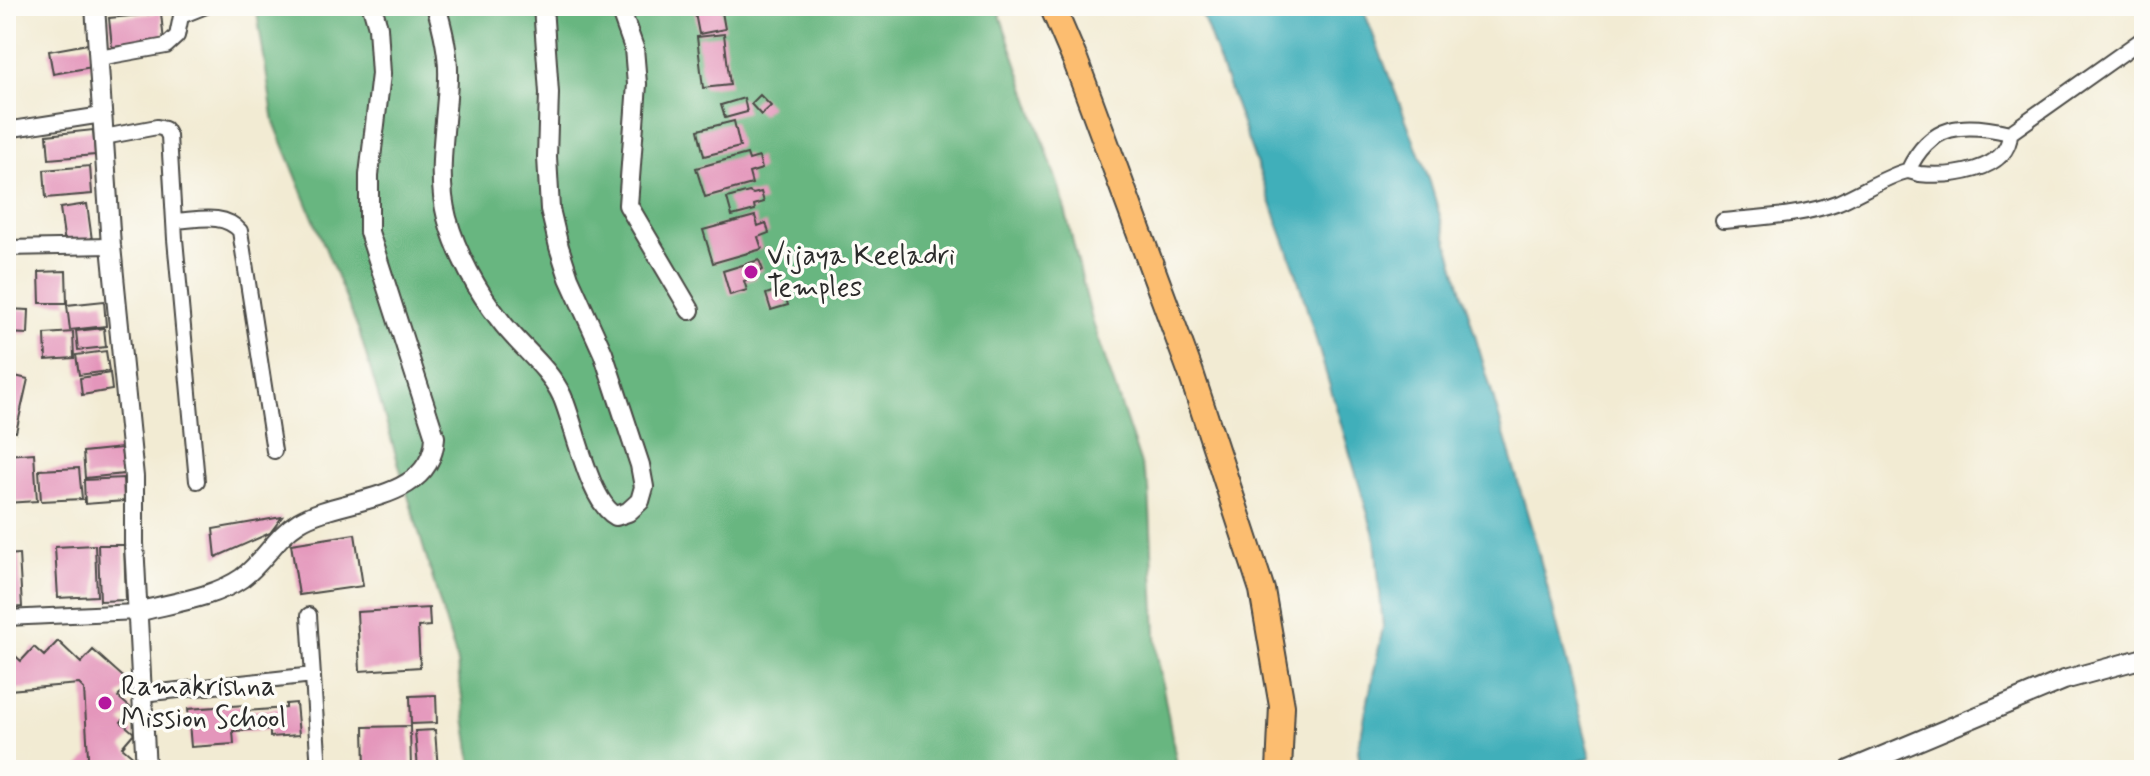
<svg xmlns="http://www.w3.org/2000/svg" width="2150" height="776" viewBox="0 0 2150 776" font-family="Mynerve,sans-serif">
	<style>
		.forest { fill: #67b680; stroke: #497056; stroke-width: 2 }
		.water { fill: #3fafba; stroke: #356d72; stroke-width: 2 }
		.building { fill: #e496bb }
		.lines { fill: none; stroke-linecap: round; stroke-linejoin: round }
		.minor-casing { stroke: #494844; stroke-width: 18 }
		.tertiary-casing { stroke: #494844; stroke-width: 22 }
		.primary-casing { stroke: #494844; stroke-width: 28 }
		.minor { stroke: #fff; stroke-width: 14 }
		.tertiary { stroke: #fff; stroke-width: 18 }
		.primary { stroke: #fcbd6f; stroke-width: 24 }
		.poi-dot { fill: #b5179e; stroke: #fdfcf7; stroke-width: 3 }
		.labels { text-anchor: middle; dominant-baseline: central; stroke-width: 7; stroke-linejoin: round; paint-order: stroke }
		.poi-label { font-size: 28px; fill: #2b2b2b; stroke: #fdfcf7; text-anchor: start }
	</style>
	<rect width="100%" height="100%" fill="#fdfcf7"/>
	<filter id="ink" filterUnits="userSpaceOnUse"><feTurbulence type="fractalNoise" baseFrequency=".0125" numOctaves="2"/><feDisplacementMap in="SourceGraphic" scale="16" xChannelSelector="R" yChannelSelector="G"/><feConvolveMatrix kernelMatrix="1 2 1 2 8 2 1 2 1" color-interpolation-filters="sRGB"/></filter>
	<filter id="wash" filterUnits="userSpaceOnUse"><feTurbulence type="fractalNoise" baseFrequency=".006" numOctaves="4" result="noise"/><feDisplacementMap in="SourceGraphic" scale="32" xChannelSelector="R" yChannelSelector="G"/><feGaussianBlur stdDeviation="1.8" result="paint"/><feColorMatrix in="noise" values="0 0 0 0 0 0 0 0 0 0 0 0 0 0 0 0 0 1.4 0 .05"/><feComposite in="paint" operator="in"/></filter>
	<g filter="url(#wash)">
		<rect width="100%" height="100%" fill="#f2ebd3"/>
		<!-- forest -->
		<path class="forest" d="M256 6H997L1061 193 1092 320 1149 488 1157 655 1178 770H473L456 657 359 331 274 122Z"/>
		<!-- water -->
		<path class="water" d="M1199 6H1362L1430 182 1536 543 1591 757 1555 770H1361L1358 750 1383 627 1375 538 1295 269Z"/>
		<g id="blocks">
			<!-- building -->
			<path class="building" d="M707 6H721L725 29 699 34 694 8Z
				M161 13 164 42 112 47 109 18Z
				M724 34 730 85 703 88 697 37Z
				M88 44 92 67 53 74 49 51Z
				M760 95 771 106 761 115 751 104Z
				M744 98 747 112 725 118 721 105Z
				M734 121 740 147 704 156 698 130Z
				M93 130 95 155 49 159 47 135Z
				M747 154 749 160 759 157 762 169 749 173 752 184 705 197 696 168Z
				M90 166 92 194 46 198 44 170Z
				M749 192 753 194 761 192 764 202 754 205 755 210 732 216 727 198Z
				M87 204 92 240 65 244 60 208Z
				M755 216 758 226 766 223 769 233 758 237 762 249 713 263 703 230Z
				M759 260 763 270 754 273 756 278 744 281 747 290 730 295 723 271Z
				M66 271 67 303H40L39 272Z
				M783 288 788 305 771 310 766 294Z
				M104 301 106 326 70 330 67 305Z
				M7 309 29 310 28 334 6 333Z
				M104 328 106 347 78 350 76 331Z
				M73 332 74 358 46 360 45 334Z
				M106 351 109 371 79 375 76 355Z
				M110 373 112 390 82 395 80 378Z
				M6 374 28 379 16 432 6 430Z
				M121 448 124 474 85 478 83 452Z
				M34 453 37 501 6 503V455Z
				M79 468 82 499 41 501 39 470Z
				M123 478 124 501 85 504 84 480Z
				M282 517 270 533 216 557 213 529Z
				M355 534 363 586 299 595 291 544Z
				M95 545 97 596 58 598 55 547Z
				M98 545H124L126 600 100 601Z
				M19 554 22 607 6 608V555Z
				M429 608 430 626 418 627 420 667 360 671 357 612Z
				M58 641 81 663 93 650 130 683 118 697 132 709 121 722 134 733 122 747 135 758 125 770H75L88 756 84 689 79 684 9 690 6 693V654L9 650 21 661 34 647 44 656Z
				M436 695 437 723 411 724 410 696Z
				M296 703 299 735 270 737V729L233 731 234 744 191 747 188 709 245 705 246 711 286 708V704Z
				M410 726 411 770H365L364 727Z
				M435 730 438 770H418L415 731Z"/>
		</g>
	</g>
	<g filter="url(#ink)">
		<use href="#blocks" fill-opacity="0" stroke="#494844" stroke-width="2"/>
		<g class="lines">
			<!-- minor casing -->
			<g class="minor-casing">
				<path id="minor" d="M99 58 166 46 177 36 181 16 206 6
					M6 130 102 115
					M104 137 157 127 165 129 169 136 175 239 197 481
					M1908 171C1930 123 1964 122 2010 133L2144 38
					M174 221C197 220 224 212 240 231L274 451
					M1723 221C1762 217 1802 216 1839 202 1856 195 1891 174 1907 171 1910 171 1916 173 1919 174 1949 177 2009 172 2010 133
					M6 248 111 246
					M309 615 319 770
					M6 618 137 612
					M142 694 313 675"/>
			</g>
			<!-- tertiary casing -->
			<g class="tertiary-casing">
				<path id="tertiary" d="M95 6 111 246 134 477V543L146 770
					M436 6C443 29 449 54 448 78 447 124 435 172 447 218 457 254 477 291 500 320 519 346 548 366 562 396 575 425 589 502 616 516L628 512 640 501 644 487 640 465 603 353 569 278 559 247 550 209 547 157 549 93 543 6
					M619 6 634 48 637 84 628 205 690 310
					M137 612C171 603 213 598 242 578 264 562 276 536 299 522 341 496 432 504 435 437L369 232V175L381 74 378 27 372 6
					M1849 770 2064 680 2144 658"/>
			</g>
			<!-- primary casing -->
			<g class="primary-casing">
				<path id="primary" d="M1052 6 1076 62 1191 373 1262 590 1282 706 1279 770"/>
			</g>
			<!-- minor -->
			<use href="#minor" class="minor"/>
			<!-- tertiary -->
			<use href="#tertiary" class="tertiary"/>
			<!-- primary -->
			<use href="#primary" class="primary"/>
		</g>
	</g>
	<!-- markers -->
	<g class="poi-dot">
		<circle cx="751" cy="272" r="8"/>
		<circle cx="105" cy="703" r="8"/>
	</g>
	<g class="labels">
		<!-- poi labels -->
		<g class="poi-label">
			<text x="767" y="256">Vijaya Keeladri<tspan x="767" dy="32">Temples</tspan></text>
			<text x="121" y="687">Ramakrishna<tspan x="121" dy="32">Mission School</tspan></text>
		</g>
	</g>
	<!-- margin -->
	<rect width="2150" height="776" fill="none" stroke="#fdfcf7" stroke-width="32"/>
</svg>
